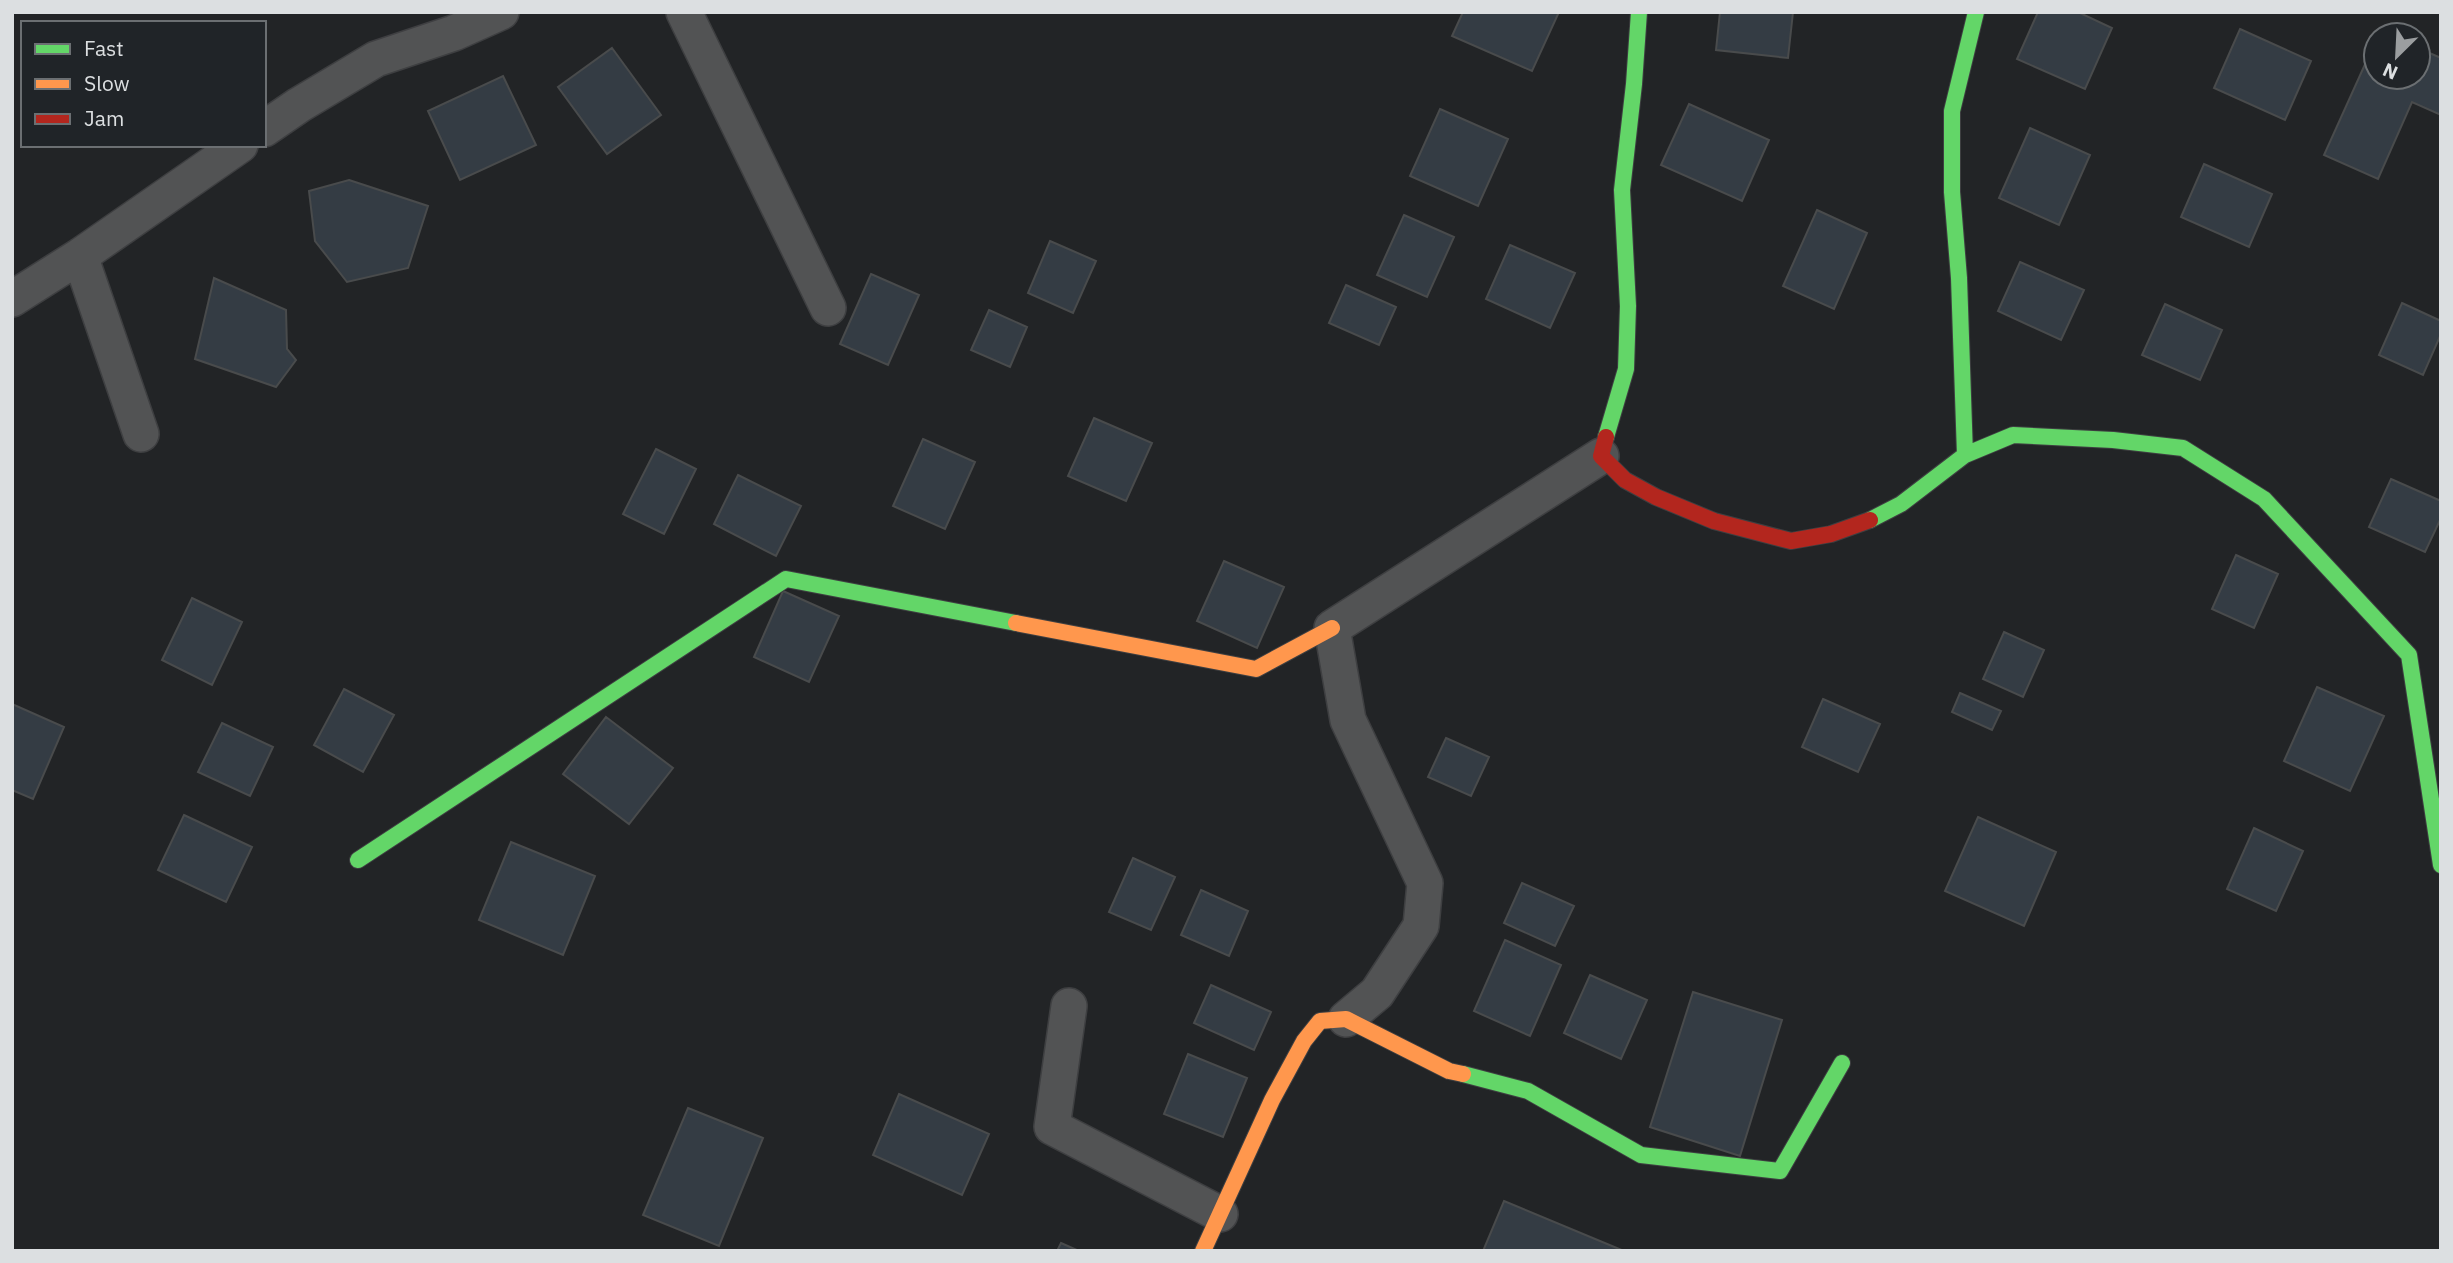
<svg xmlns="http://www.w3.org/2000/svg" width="2453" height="1263" viewBox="0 0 2453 1263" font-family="'IBM Plex Sans',sans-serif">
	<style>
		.building { fill: #343c44; stroke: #494b4c; stroke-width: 2 }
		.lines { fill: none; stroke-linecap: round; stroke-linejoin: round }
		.street-casing { stroke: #3e3f41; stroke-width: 38 }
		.fast-casing { stroke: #3e3f41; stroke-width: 18 }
		.slow-casing { stroke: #3e3f41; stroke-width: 18 }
		.jam-casing { stroke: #3e3f41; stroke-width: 18 }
		.street { stroke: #525354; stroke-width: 35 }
		.fast { stroke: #63d668; stroke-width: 16 }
		.slow { stroke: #ff974d; stroke-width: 16 }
		.jam { stroke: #b3261e; stroke-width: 16 }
	</style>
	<rect width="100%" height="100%" fill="#222426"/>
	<!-- building -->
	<path class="building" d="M1463 12H1559L1532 71 1452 36Z
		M1720 12H1793L1788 58 1716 50Z
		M2038 12H2078L2112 28 2085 89 2017 59Z
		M2240 29 2311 61 2285 120 2214 88Z
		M2376 40V77H2418V48L2441 58V115L2412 102 2378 179 2324 155Z
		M612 48 661 115 607 154 558 87Z
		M503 76 536 145 460 180 428 111Z
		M1689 104 1769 140 1742 201 1661 165Z
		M1440 109 1508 139 1478 206 1410 176Z
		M2030 128 2090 155 2059 225 1999 198Z
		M2204 164 2272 194 2249 247 2181 217Z
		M349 180 428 206 408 268 347 282 315 241 309 191Z
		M1817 210 1867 233 1834 309 1783 286Z
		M1404 215 1454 237 1427 297 1377 275Z
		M1050 241 1096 261 1073 313 1028 293Z
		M1510 245 1575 273 1550 328 1486 299Z
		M2020 262 2084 290 2061 340 1998 311Z
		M871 274 919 295 888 365 840 344Z
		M214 278 286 310 287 349 296 360 276 387 195 359Z
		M1346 285 1396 307 1379 345 1329 323Z
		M2402 303 2441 321V334L2423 375 2379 355Z
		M2165 304 2222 330 2200 380 2142 355Z
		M989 310 1027 327 1010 367 971 350Z
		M1094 418 1152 443 1126 501 1068 476Z
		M923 439 975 462 945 529 893 506Z
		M656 449 696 469 664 534 623 514Z
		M738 475 801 506 776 556 714 524Z
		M2391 479 2441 501V518L2425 552 2369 527Z
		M2236 555 2278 574 2254 628 2212 609Z
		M1224 561 1284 587 1257 648 1197 621Z
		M783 591 839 616 809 682 754 657Z
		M192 598 242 622 212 685 162 660Z
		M2004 632 2044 650 2023 697 1983 679Z
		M2317 687 2384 716 2350 791 2284 761Z
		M344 689 394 715 363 772 314 745Z
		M1960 693 2001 711 1992 730 1952 712Z
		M1823 699 1880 724 1858 772 1802 747Z
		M12 704 64 727 33 799 12 790Z
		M606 717 673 768 629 824 563 774Z
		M222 723 273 747 250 796 198 772Z
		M1446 738 1489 757 1471 796 1428 777Z
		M184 815 252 847 226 902 158 870Z
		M1978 817 2056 852 2024 926 1945 891Z
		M2254 828 2303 851 2276 911 2227 889Z
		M511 842 595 876 563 955 479 920Z
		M1133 858 1175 877 1151 930 1109 912Z
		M1522 883 1574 906 1555 946 1504 923Z
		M1201 890 1248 911 1229 956 1181 935Z
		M1505 940 1561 965 1530 1036 1474 1011Z
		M1590 975 1647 1000 1621 1059 1564 1033Z
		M1211 985 1271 1012 1254 1050 1194 1023Z
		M1693 992 1782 1020 1740 1156 1650 1127Z
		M1188 1054 1247 1078 1223 1137 1164 1114Z
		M899 1094 989 1134 962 1195 873 1155Z
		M688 1108 763 1138 719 1246 643 1215Z
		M1504 1201 1624 1251H1483Z
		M1061 1243 1079 1251H1057Z"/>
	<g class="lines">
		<!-- street casing -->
		<g class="street-casing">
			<path id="street" d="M684 12 828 308
				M264 129 299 105 376 59 454 33 501 12
				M80 256 141 434
				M12 299 80 256 240 145
				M1069 1006 1052 1127 1220 1214
				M1346 1019 1377 993 1421 926 1425 883 1348 720 1332 628 1601 456"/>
		</g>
		<!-- fast casing -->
		<g class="fast-casing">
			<path id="fast" d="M1606 437 1626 369 1628 306 1622 190 1634 84 1639 12
				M1965 455 2013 435 2113 440 2183 448 2264 499 2409 655 2441 865
				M1870 520 1901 504 1965 455 1959 278 1952 192V111L1976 12
				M358 860 786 579 1016 623
				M1463 1074 1528 1091 1641 1155 1780 1171 1842 1063"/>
		</g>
		<!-- slow casing -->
		<g class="slow-casing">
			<path id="slow" d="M1016 623 1256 669 1332 628
				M1203 1251 1272 1100 1304 1041 1320 1021 1346 1019 1449 1071 1463 1074"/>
		</g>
		<!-- jam casing -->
		<g class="jam-casing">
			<path id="jam" d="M1606 437 1601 456 1625 480 1656 497 1714 521 1791 541 1831 534 1870 520"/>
		</g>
		<!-- street -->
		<use href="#street" class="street"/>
		<!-- fast -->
		<use href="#fast" class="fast"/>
		<!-- slow -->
		<use href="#slow" class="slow"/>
		<!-- jam -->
		<use href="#jam" class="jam"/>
	</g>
	<!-- border -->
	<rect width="2453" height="1263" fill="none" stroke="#dcdfe1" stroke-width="28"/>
	<!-- legend -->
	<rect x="21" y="21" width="245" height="126" fill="#202428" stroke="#6b6f72" stroke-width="2"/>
	<rect x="35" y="44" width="35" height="10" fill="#63d668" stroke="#6b6f72" stroke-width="2"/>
	<text x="84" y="56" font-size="21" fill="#dcdfe1">Fast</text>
	<rect x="35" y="79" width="35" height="10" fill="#ff974d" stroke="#6b6f72" stroke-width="2"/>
	<text x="84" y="91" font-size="21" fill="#dcdfe1">Slow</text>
	<rect x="35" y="114" width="35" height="10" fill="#b3261e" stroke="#6b6f72" stroke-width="2"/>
	<text x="84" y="126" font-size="21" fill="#dcdfe1">Jam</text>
	<!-- north arrow -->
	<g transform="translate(2397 56) rotate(204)"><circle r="33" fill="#202428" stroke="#6b6f72" stroke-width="2"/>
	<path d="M0-5L12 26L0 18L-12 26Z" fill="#9b9ea0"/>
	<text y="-10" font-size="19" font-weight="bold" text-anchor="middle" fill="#dcdfe1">N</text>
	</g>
</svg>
